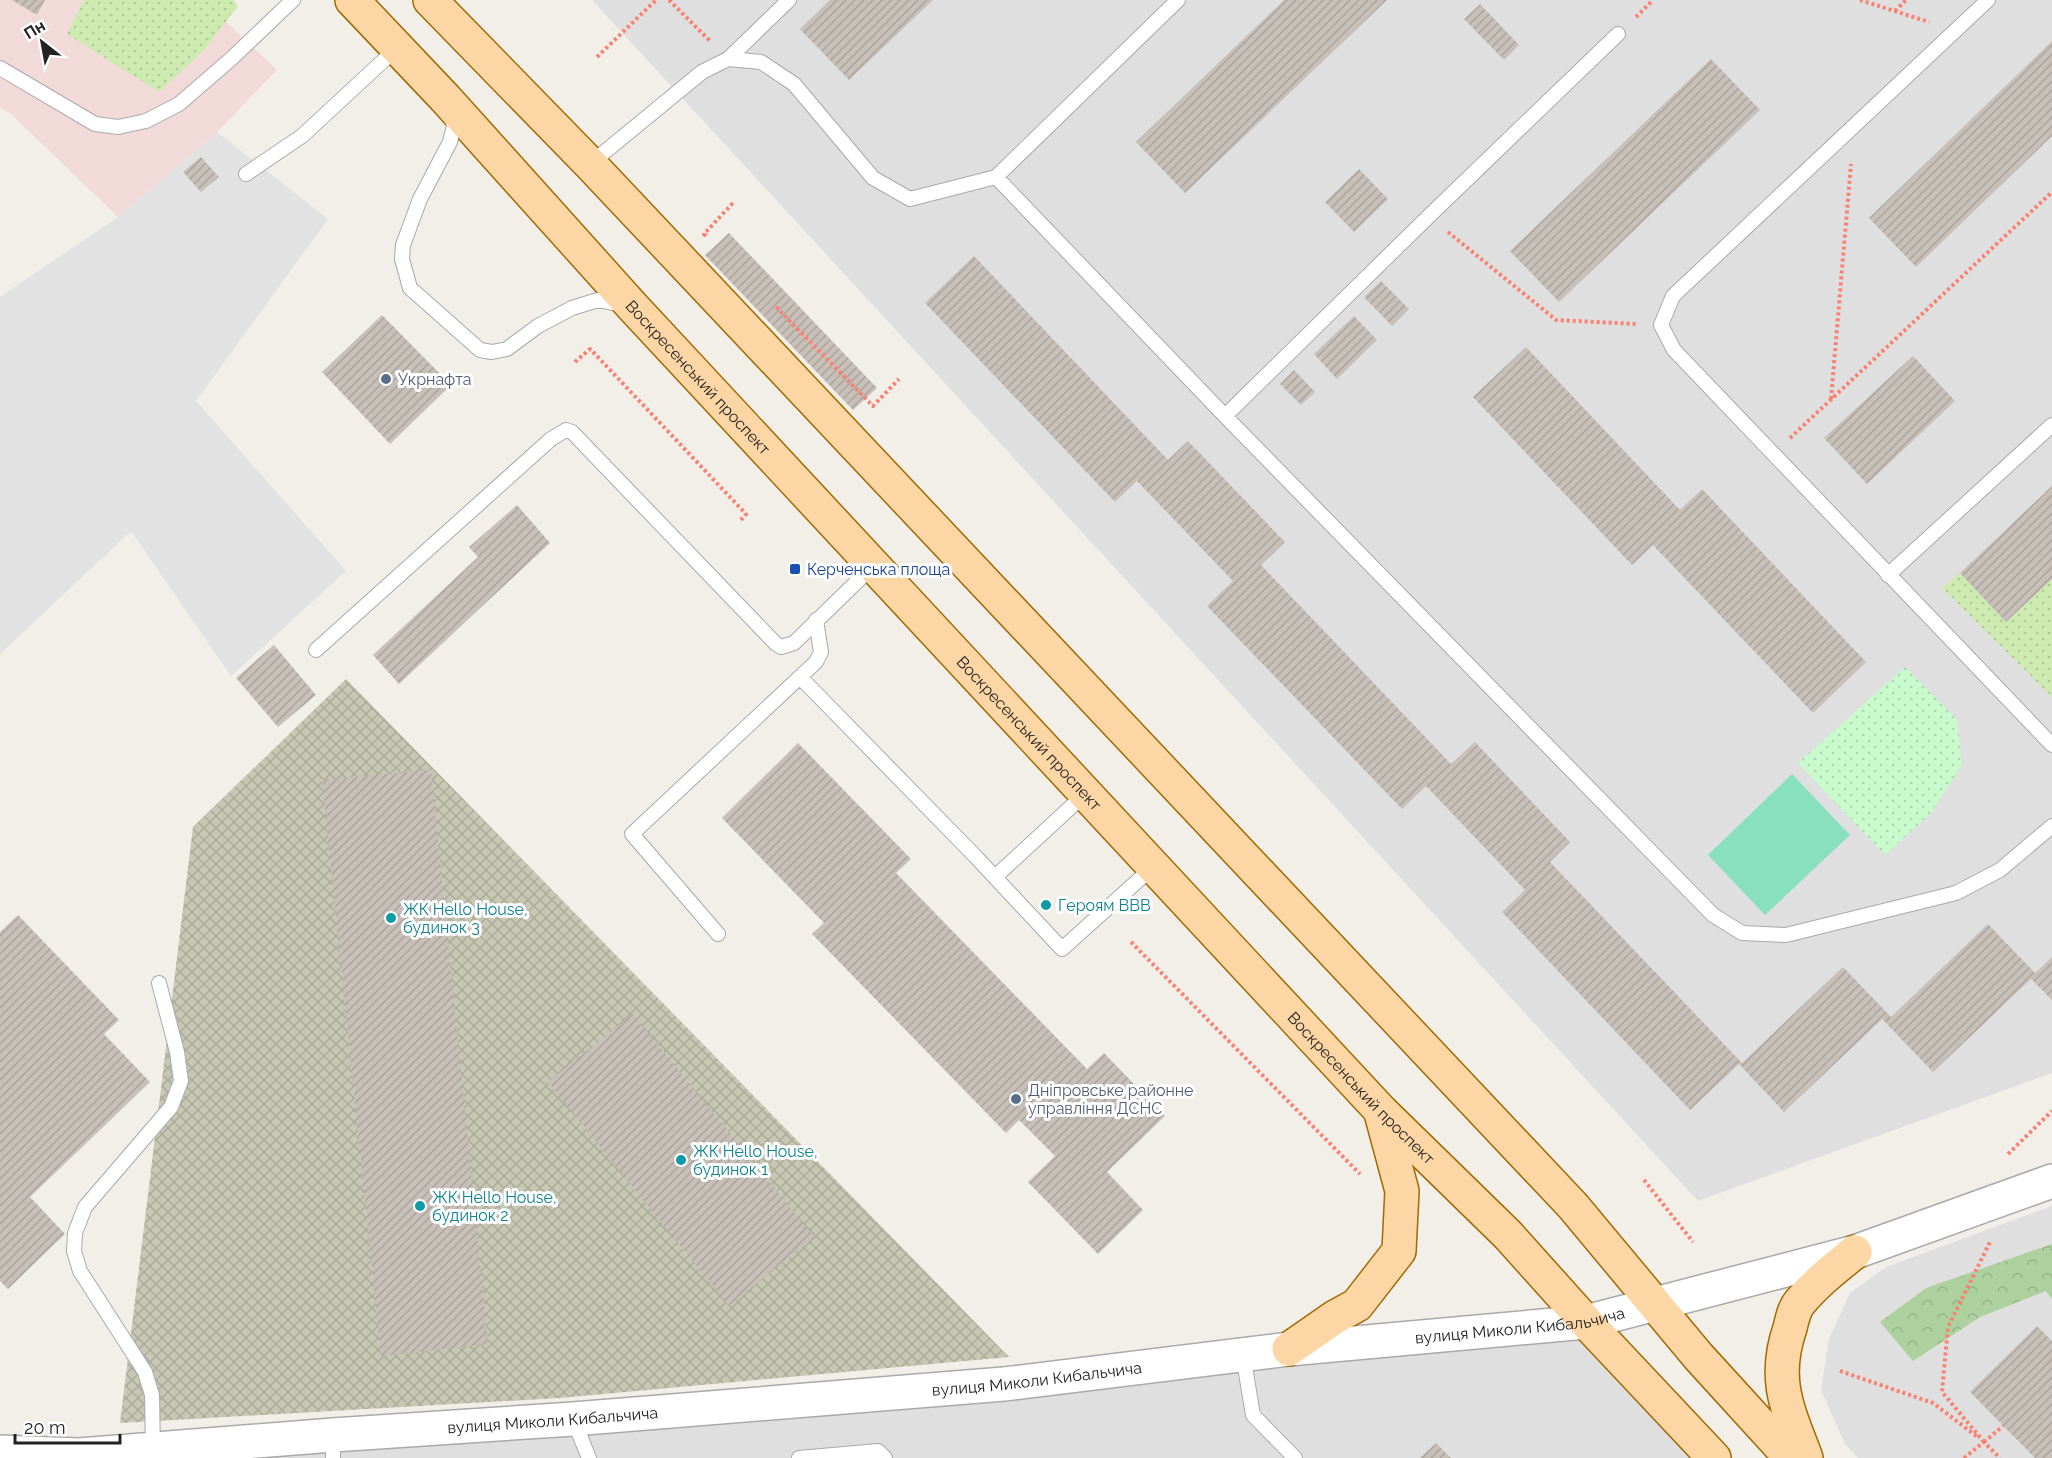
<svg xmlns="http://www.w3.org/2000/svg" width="2052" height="1458" viewBox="0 0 2052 1458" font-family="Raleway,sans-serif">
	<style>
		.residential { fill: #e0dfdf }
		.commercial { fill: #f2dad9 }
		.construction { fill: url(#construction-cross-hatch) }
		.grass { fill: url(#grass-dots) }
		.forest { fill: url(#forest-crowns) }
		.park { fill: url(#park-dots) }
		.pitch { fill: #88e0be }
		.parking { fill: #e2e2e2 }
		.building { fill: url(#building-hatch) }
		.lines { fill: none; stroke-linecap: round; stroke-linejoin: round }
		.service-casing { stroke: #a9a9a9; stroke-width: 16 }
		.tertiary-casing { stroke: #a9a9a9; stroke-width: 36 }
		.primary-casing { stroke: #a06b00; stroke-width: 36 }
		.path { stroke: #fa8072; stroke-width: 4; stroke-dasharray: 3 3; stroke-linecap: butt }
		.service { stroke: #fff; stroke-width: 14 }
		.tertiary { stroke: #fff; stroke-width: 33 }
		.primary { stroke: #fcd6a4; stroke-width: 33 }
		.service-dot { fill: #5c6f8a; stroke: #fff; stroke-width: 2 }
		.transit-dot { fill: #1a4fb4; stroke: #fff; stroke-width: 2 }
		.culture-dot { fill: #0f9aa8; stroke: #fff; stroke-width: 2 }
		.labels { text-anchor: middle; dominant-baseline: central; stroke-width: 6; stroke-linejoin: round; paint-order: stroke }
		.street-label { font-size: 16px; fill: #222; stroke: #fff }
		.service-label { font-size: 16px; fill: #4e5e75; stroke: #fff; text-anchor: start }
		.transit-label { font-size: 16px; fill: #164399; stroke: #fff; text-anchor: start }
		.culture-label { font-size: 16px; fill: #0d838f; stroke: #fff; text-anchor: start }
	</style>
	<defs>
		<pattern id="construction-cross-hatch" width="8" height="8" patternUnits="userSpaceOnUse" patternTransform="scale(1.5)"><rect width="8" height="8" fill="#c7c7b4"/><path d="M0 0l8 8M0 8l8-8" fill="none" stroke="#abab9a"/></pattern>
		<pattern id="grass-dots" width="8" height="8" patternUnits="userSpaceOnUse" patternTransform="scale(1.5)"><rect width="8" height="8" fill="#cdebb0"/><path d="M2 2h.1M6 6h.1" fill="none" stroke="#b0c997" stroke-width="1.8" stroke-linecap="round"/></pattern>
		<pattern id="forest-crowns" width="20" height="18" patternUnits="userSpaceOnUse" patternTransform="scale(1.5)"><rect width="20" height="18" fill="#add19e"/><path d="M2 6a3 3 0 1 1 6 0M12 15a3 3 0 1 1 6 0" fill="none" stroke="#95b388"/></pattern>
		<pattern id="park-dots" width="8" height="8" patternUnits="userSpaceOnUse" patternTransform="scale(1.5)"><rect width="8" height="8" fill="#c8facc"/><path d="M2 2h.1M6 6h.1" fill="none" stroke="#acd6af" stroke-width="1.8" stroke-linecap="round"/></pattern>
		<pattern id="building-hatch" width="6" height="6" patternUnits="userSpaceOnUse" patternTransform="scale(1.5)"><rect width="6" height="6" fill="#c7bfb8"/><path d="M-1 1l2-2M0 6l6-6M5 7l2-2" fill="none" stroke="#aba49e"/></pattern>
	</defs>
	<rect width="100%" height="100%" fill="#f2efe9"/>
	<!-- residential -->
	<path class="residential" d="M592 0H2052V1073L1698 1201Z
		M2052 1206V1458H1858L1845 1444 1821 1390 1829 1339 1850 1293 1886 1267Z
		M1586 1322 1714 1458H142Z"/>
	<!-- commercial -->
	<path class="commercial" d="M0 0H203L277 70 217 132 118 217 11 114 0 107Z"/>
	<!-- construction -->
	<path class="construction" d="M346 679 1009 1357 560 1398 120 1423 193 827Z"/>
	<!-- grass -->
	<path class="grass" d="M84 0H233L238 6 203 51 159 92 67 34Z
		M1960 573 2006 622 2052 579V697L1942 588Z"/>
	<!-- forest -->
	<path class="forest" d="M2052 1244V1299L2046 1291 1980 1317 1913 1361 1880 1322 1926 1288Z"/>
	<!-- park -->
	<path class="park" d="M1905 667 1957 720 1962 764 1931 813 1885 855 1798 763Z"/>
	<!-- pitch -->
	<path class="pitch" d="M1792 774 1850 835 1765 915 1708 855Z"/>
	<!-- parking -->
	<path class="parking" d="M217 132 328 219 196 401 346 571 231 676 131 531 0 654V297L118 217Z"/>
	<!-- building -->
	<path class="building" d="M12 0H45L37 15Z
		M830 0H933L849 80 800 29Z
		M1284 0H1387L1185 193 1136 142Z
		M1480 4 1519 45 1504 60 1464 19Z
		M2052 41V136L1916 267 1869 218Z
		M1711 59 1760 110 1559 302 1510 251Z
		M201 157 219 177 201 192 183 172Z
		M1359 169 1388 199 1354 232 1325 202Z
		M729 233 877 388 853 410 705 255Z
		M974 256 1168 460 1188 441 1285 542 1261 565 1451 764 1475 742 1570 842 1550 862 1742 1063 1843 967 1891 1017 1988 924 2035 973 2052 957V1000L2031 979 1933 1072 1882 1019 1784 1112 1739 1064 1690 1110 1502 912 1525 890 1426 786 1402 809 1207 606 1233 581 1137 481 1115 502 925 303Z
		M1381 281 1409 309 1392 326 1364 297Z
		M382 315 451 385 390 444 322 372Z
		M1354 316 1377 340 1337 379 1314 354Z
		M1526 347 1680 510 1702 489 1866 662 1813 713 1653 545 1632 565 1473 397Z
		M1913 356 1955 401 1867 484 1824 438Z
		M1294 370 1315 392 1301 405 1280 384Z
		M2052 486V579L2006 622 1960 573Z
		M517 505 550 543 399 684 373 655 478 557 469 547Z
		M274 645 316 695 278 727 236 678Z
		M798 743 911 859 896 873 1087 1069 1104 1053 1165 1116 1107 1172 1143 1210 1098 1254 1028 1182 1055 1156 1019 1120 1006 1133 812 934 824 923 722 818Z
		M431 770 488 1344 381 1356 322 780Z
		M18 915 119 1020 104 1034 150 1082 30 1197 65 1234 8 1289 0 1281V932Z
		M633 1014 814 1237 729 1306 548 1082Z
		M2037 1326 2052 1341V1458H2035L1970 1392Z
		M1436 1443 1451 1458H1420Z"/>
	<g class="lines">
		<!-- service casing -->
		<g class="service-casing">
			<path id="service" d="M1988 0 1673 296 1661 325 1674 350 2052 745
				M728 59 761 62 794 84 873 178 910 199 996 177 1178 0
				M0 68 95 124 118 127 146 121 179 104 231 59 293 0
				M450 114 454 126 450 142 420 199 403 245 402 259 410 288 480 350 492 352 507 349 538 326 572 308 598 300 622 305
				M590 164 702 72 728 59 789 0
				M246 174 302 136 397 48
				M996 177 1225 416 1713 915 1742 933 1786 935 1956 893 2000 870 2052 826
				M1225 416 1429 216 1618 34
				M1888 575 2052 425
				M316 650 551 439 566 430 572 432 776 644 781 647 794 643 873 566
				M800 677 976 857 1062 949 1153 867
				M995 877 1085 794
				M718 934 632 834 816 662 821 652 816 620
				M1243 1355 1253 1415 1295 1458
				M573 1419 589 1458
				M333 1435V1458
				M153 1449 152 1395 145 1372 80 1271 74 1251 75 1233 85 1207 171 1107 181 1081 177 1052 159 983
				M799 1458 878 1451 885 1458"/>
		</g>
		<!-- tertiary casing -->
		<g class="tertiary-casing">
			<g id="tertiary">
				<path id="s1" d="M0 1452 79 1455 333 1435 573 1419 1004 1384 1289 1349 1586 1322 1855 1252 2052 1181"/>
			</g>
		</g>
		<!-- primary casing -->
		<g class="primary-casing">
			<g id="primary">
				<path id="s2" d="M352 0 445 98 633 307 1381 1111 1508 1235 1586 1322 1714 1458"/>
				<path d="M430 0 590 164 1573 1206 1698 1356 1791 1458"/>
				<path d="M1289 1349 1335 1317 1357 1305 1399 1251 1402 1191 1381 1113"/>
				<path d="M1806 1458C1788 1410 1772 1380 1790 1328 1792 1320 1794 1309 1800 1302 1816 1283 1835 1268 1855 1252"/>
			</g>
		</g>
		<!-- path -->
		<path class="path" d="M669 0 710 41
			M1860 0 1929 22
			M1895 11 1906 0
			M1636 17 1653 0
			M597 57 656 0
			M1448 232 1556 320 1637 324
			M706 236 704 234 733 203
			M776 307 873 406 899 379
			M575 362 590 349 595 354 746 514 741 520
			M1831 399 1851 164
			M1790 438 2052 192
			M1131 942 1360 1174
			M2008 1154 2052 1111
			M1644 1180 1693 1242
			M1840 1371 1933 1403 1979 1438
			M1984 1442 1942 1392 1948 1327 1991 1240
			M1984 1442 2003 1426
			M1964 1458 1984 1442 2000 1458"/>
		<!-- service -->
		<use href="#service" class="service"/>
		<!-- tertiary -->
		<use href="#tertiary" class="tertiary"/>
		<!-- primary -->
		<use href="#primary" class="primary"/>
	</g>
	<!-- markers -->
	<g class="service-dot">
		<circle cx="386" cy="379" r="6"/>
		<circle cx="1016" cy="1099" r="6"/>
	</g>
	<rect class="transit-dot" x="789" y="563" width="12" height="12" rx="3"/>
	<g class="culture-dot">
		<circle cx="1046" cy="905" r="6"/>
		<circle cx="391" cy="918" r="6"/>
		<circle cx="681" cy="1160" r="6"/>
		<circle cx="420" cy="1206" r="6"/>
	</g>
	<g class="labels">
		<!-- street labels -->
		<g class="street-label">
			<text stroke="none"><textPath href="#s2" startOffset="512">Воскресенський проспект</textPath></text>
			<text stroke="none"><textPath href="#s2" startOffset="998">Воскресенський проспект</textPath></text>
			<text stroke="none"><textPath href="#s2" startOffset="1484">Воскресенський проспект</textPath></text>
			<text stroke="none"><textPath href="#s1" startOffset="1526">вулиця Миколи Кибальчича</textPath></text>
			<text stroke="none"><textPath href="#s1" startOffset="1040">вулиця Миколи Кибальчича</textPath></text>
			<text stroke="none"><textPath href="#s1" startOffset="554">вулиця Миколи Кибальчича</textPath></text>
		</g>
		<!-- service labels -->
		<g class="service-label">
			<text x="398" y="379">Укрнафта</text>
			<text x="1028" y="1090">Дніпровське районне<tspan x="1028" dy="18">управління ДСНС</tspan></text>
		</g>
		<!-- transit labels -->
		<g class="transit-label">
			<text x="807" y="569">Керченська площа</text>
		</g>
		<!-- culture labels -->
		<g class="culture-label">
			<text x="1058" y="905">Героям ВВВ</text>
			<text x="403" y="909">ЖК Hello House,<tspan x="403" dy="18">будинок 3</tspan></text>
			<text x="693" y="1151">ЖК Hello House,<tspan x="693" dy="18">будинок 1</tspan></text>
			<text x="432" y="1197">ЖК Hello House,<tspan x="432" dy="18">будинок 2</tspan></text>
		</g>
	</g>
	<!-- north arrow -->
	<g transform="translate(42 42) rotate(329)" stroke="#ffffff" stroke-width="4.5" paint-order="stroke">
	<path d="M0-4.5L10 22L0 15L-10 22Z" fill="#222222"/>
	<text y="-9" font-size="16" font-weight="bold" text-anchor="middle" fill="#222222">Пн</text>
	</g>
	<!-- scale -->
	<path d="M15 1434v9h105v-9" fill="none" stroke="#222222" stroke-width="3"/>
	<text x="24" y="1434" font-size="18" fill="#222222" stroke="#ffffff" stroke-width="4.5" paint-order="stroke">20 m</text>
</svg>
